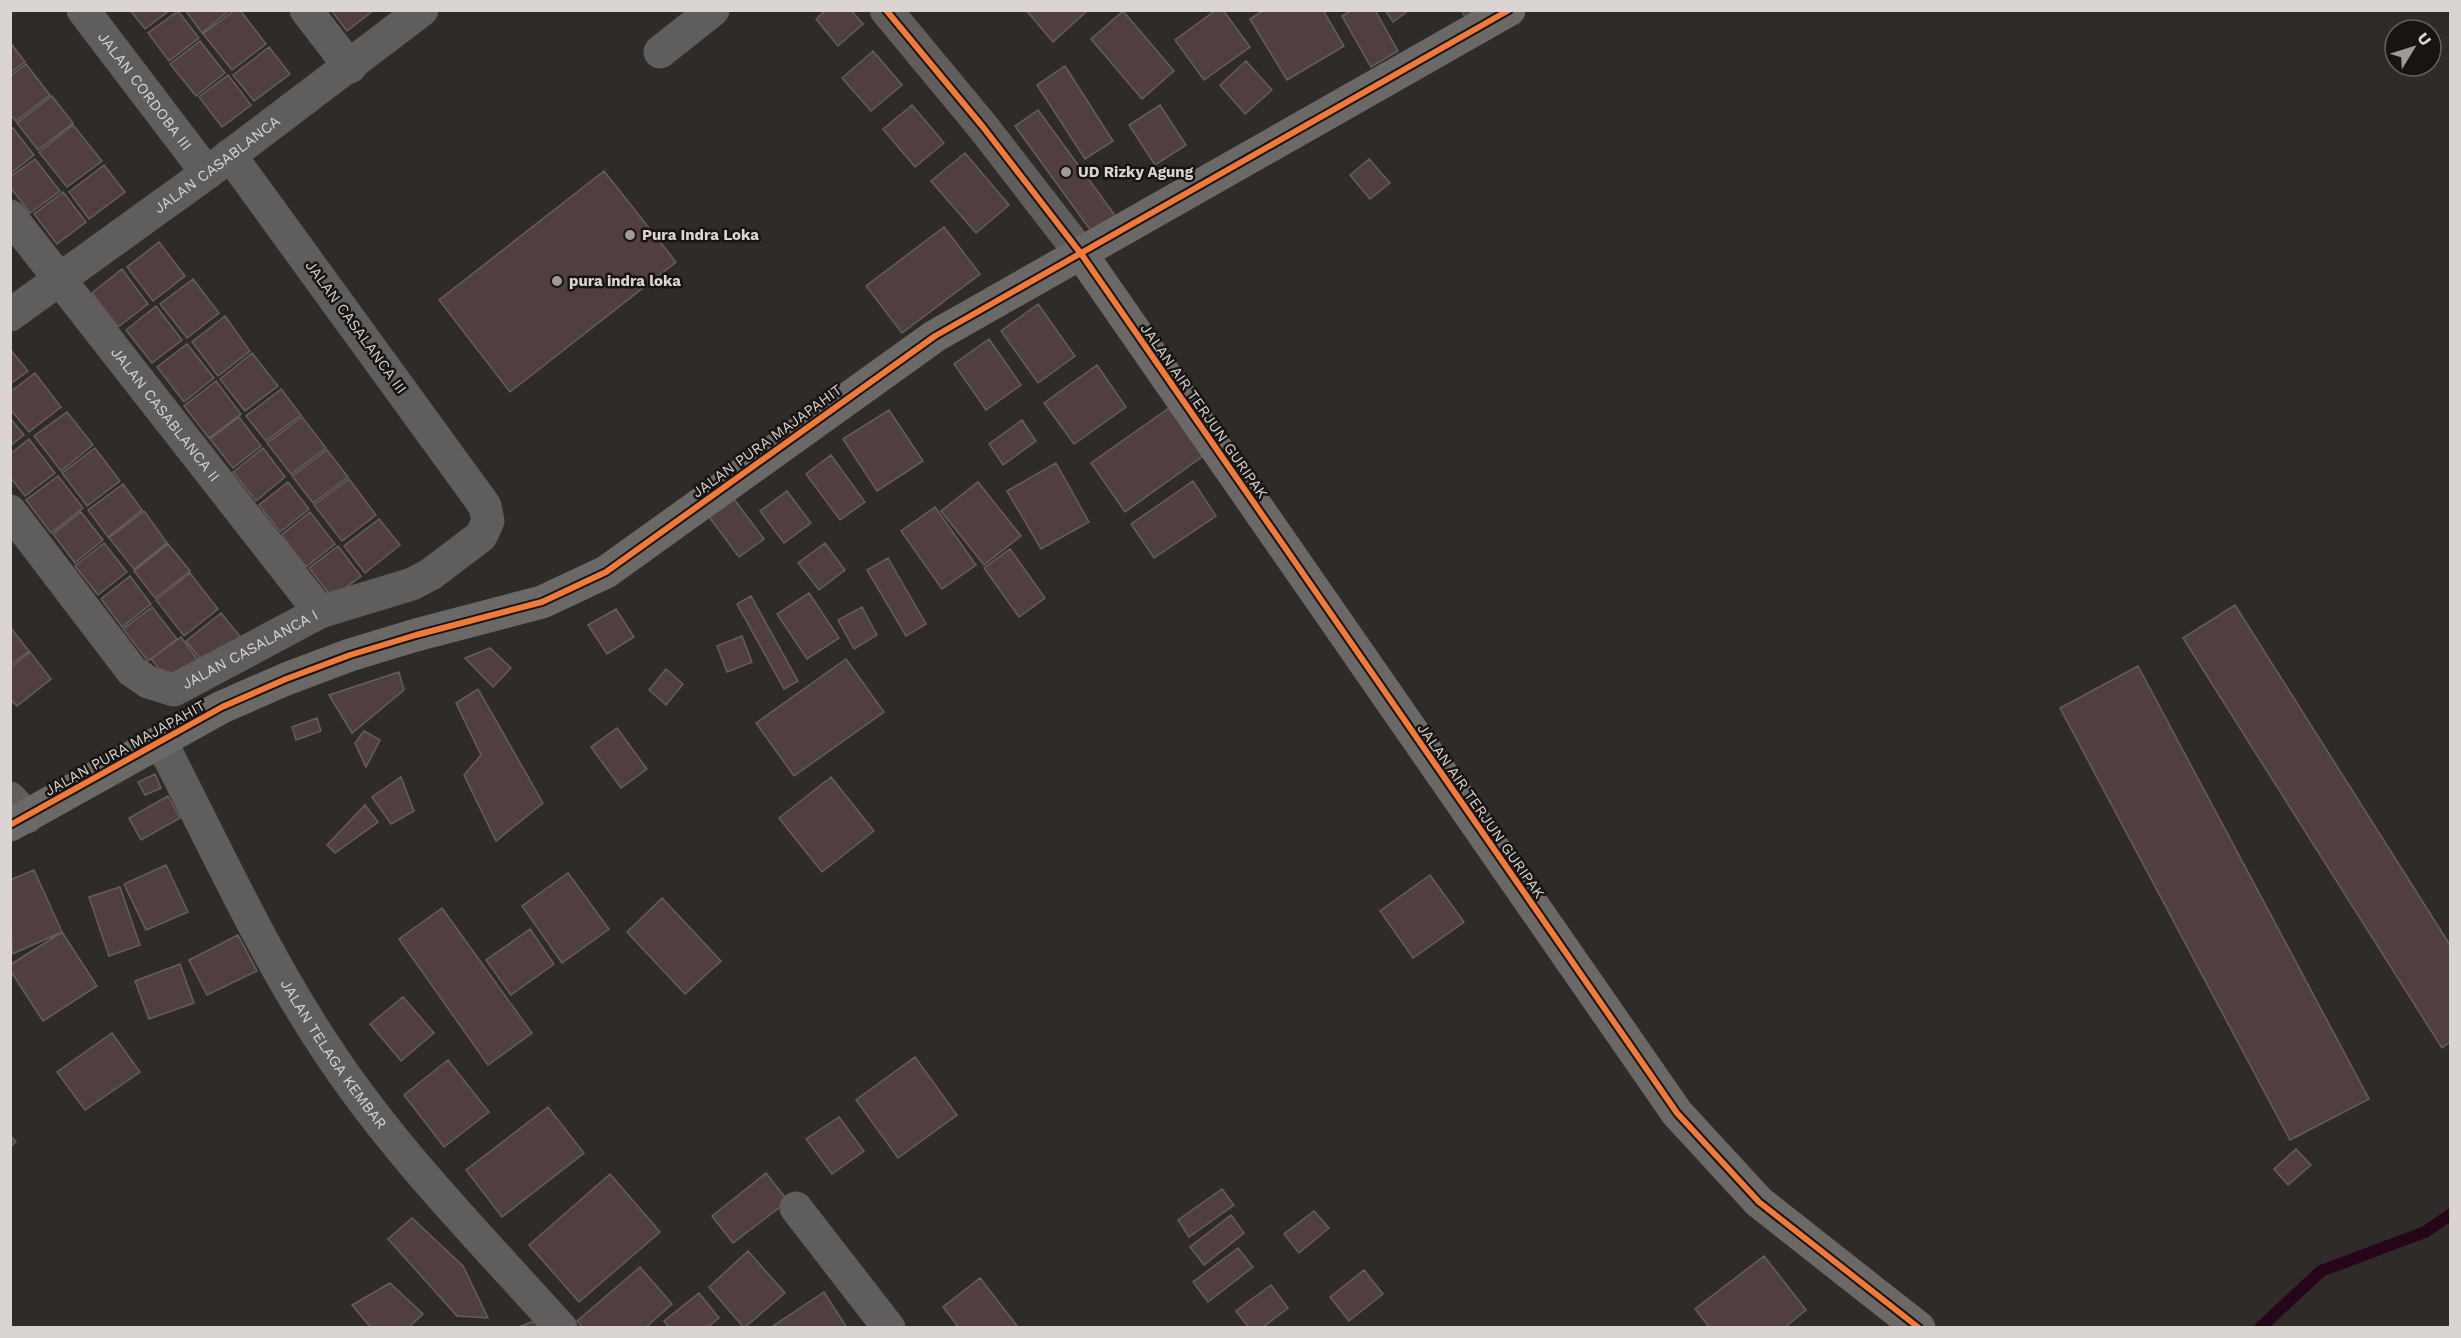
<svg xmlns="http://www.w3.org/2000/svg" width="2461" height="1338" viewBox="0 0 2461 1338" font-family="'Work Sans',sans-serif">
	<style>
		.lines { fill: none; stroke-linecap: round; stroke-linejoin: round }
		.stream { stroke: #26041a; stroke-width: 12 }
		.building { fill: #513e40; stroke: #635f5e; stroke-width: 1.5 }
		.street { stroke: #5f5e5d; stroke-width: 33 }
		.secondary { stroke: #6a6967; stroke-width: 33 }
		.cycleway-casing { stroke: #171412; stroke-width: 10 }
		.cycleway { stroke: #f17a3a; stroke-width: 6 }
		.poi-dot { fill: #9e9a97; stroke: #171412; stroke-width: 2 }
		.labels { text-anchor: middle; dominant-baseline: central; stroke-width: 5; stroke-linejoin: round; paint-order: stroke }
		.street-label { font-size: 15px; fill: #dad5d2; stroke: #171412 }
		.poi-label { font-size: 15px; font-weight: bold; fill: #dad5d2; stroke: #171412; text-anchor: start }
	</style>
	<rect width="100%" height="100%" fill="#2f2b29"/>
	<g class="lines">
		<!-- stream -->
		<path class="stream" d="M2260 1328 2321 1271 2425 1232 2450 1215"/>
	</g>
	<!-- building -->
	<path class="building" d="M130 10H170L145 29Z
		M185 10H230L202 33Z
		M235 10H240L266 44 232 70 203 34Z
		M331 10H374L347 31Z
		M826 10H851L863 24 838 46 816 19Z
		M1026 10H1088L1053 42Z
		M1216 10H1223L1250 47 1204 80 1175 40Z
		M1264 10H1323L1344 46 1287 80 1250 19Z
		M1352 10H1375L1398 51 1371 67 1342 16Z
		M1385 10H1409L1393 22Z
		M1461 10H1474L1465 17Z
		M178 11 199 38 169 61 148 33Z
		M1123 11 1174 71 1142 99 1091 39Z
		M200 41 225 73 196 96 170 64Z
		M10 42 25 62 10 73Z
		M269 47 290 74 254 101 233 75Z
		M873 51 902 85 871 111 842 78Z
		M1246 61 1272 90 1245 114 1220 85Z
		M26 64 50 95 16 121 10 114V76Z
		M1065 66 1113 141 1085 159 1037 85Z
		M228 75 251 105 222 127 199 97Z
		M52 96 73 123 38 150 17 123Z
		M912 105 944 143 915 167 883 129Z
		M1160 105 1186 145 1155 165 1129 125Z
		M1038 110 1117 218 1094 235 1015 126Z
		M73 125 102 161 67 187 39 152Z
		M13 128 34 155 10 174V130Z
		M965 153 1009 205 976 233 931 181Z
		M35 159 60 191 30 213 10 187V177Z
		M1369 159 1390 183 1370 199 1350 175Z
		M104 165 125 192 89 219 69 192Z
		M604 171 676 262 510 392 439 300Z
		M63 192 86 222 57 244 34 214Z
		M944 227 980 274 902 333 866 286Z
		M159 242 185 276 153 301 127 267Z
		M122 269 148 304 118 327 92 293Z
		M193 279 219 313 187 338 160 304Z
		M1038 304 1075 356 1038 383 1001 331Z
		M156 306 182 340 152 363 126 330Z
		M225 316 250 351 218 376 192 342Z
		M989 339 1021 385 986 410 954 364Z
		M187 344 214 378 184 402 157 367Z
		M10 349 28 371 10 384Z
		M252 353 278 386 245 411 220 379Z
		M1097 365 1126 407 1074 444 1044 403Z
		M35 373 61 407 29 432 10 409V392Z
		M216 381 241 414 209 438 184 406Z
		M281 389 301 415 266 441 246 416Z
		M1169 408 1203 456 1125 512 1091 463Z
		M889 410 923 461 877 491 843 439Z
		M67 412 93 445 61 471 34 436Z
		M239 417 261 446 233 468 210 439Z
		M302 417 326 448 291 474 267 443Z
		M10 418 24 435 10 446Z
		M1022 420 1036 441 1003 465 989 444Z
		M29 439 55 473 25 496 10 477V454Z
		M95 448 120 481 87 506 62 473Z
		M263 448 285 477 256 501 233 472Z
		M327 450 348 477 313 503 292 476Z
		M831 455 865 502 840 520 806 474Z
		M1056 463 1089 522 1041 549 1007 491Z
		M58 476 83 508 51 533 26 500Z
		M349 479 376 515 342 541 314 505Z
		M1193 481 1216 516 1154 558 1131 524Z
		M288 482 309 509 280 532 259 505Z
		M978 482 1021 536 984 565 941 511Z
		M123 484 142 510 108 537 88 510Z
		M787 491 811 523 784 543 760 511Z
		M731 495 764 539 739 557 706 513Z
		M935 507 976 565 942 589 901 531Z
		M144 511 167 543 134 569 109 538Z
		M81 512 103 540 75 563 53 534Z
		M310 512 335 544 306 567 281 535Z
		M379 519 400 545 365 573 344 546Z
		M104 543 127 572 98 595 75 566Z
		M825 543 845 570 819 590 798 563Z
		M168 544 190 571 155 598 134 571Z
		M338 546 361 576 332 598 309 568Z
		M1010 549 1045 598 1019 617 984 568Z
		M888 558 926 624 906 636 867 570Z
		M190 573 218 609 184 636 156 600Z
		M130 576 151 604 122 627 101 599Z
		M809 593 839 638 807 659 777 614Z
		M751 596 798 681 784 689 737 604Z
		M2235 605 2450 945V1042L2442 1048 2183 638Z
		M152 607 177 639 148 661 123 629Z
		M862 607 877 635 854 649 838 620Z
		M616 609 634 637 607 654 588 625Z
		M221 613 242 639 207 667 186 641Z
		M10 627 29 651 10 665Z
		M742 636 752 662 727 672 717 646Z
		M181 637 203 667 175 689 151 659Z
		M490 648 511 668 493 687 465 658Z
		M30 652 51 679 17 706 10 699V668Z
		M846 659 884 712 794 776 756 723Z
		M2138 666 2369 1099 2290 1140 2060 708Z
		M666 669 683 684 666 705 649 690Z
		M399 672 404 690 352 733 329 695Z
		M478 689 543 803 496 841 464 775 481 755 456 703Z
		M317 718 321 731 296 740 292 727Z
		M617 728 647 769 621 788 591 747Z
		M364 731 380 740 366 767 355 743Z
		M155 774 161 788 145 795 138 782Z
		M401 777 414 811 391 824 372 797Z
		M831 777 874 831 822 872 779 818Z
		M168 796 180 818 141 840 129 818Z
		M365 805 378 822 335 853 327 845Z
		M166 865 188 912 146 930 124 884Z
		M34 870 62 932 12 954 10 880Z
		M568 873 609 929 562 963 522 906Z
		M1430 875 1464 922 1413 958 1380 911Z
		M120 887 140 945 109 956 89 897Z
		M662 898 721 961 685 994 627 932Z
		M442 908 532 1033 488 1065 399 939Z
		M530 929 554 964 511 995 486 960Z
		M62 932 97 986 43 1021 10 970V965Z
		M238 935 257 971 207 995 189 960Z
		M180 964 194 1003 149 1019 135 981Z
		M403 997 434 1033 401 1061 370 1024Z
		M112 1033 140 1072 85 1110 57 1072Z
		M915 1057 957 1115 898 1158 856 1100Z
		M448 1060 489 1112 444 1147 404 1095Z
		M548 1107 584 1153 502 1217 466 1170Z
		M839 1117 864 1151 832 1174 806 1139Z
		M10 1135 16 1142 10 1147Z
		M2296 1149 2311 1165 2288 1185 2274 1169Z
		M766 1173 788 1201 733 1243 712 1216Z
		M610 1174 660 1232 579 1302 529 1245Z
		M1222 1189 1234 1205 1189 1237 1178 1220Z
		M1314 1211 1329 1228 1299 1253 1284 1234Z
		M1231 1215 1244 1233 1204 1265 1190 1247Z
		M412 1218 463 1266 488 1318 457 1316 388 1239Z
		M1238 1248 1253 1267 1208 1302 1193 1282Z
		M748 1251 785 1293 744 1328 709 1287Z
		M1764 1256 1806 1310 1784 1328H1710L1695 1309Z
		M640 1267 672 1304 645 1328H583L577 1321Z
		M1364 1270 1383 1294 1349 1321 1330 1297Z
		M980 1278 1018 1327V1328H959L943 1307Z
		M390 1283 423 1314 408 1328H371L352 1305Z
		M1271 1285 1288 1308 1262 1328H1249L1236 1311Z
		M824 1292 847 1328H770Z
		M699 1293 719 1318 707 1328H669L664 1321Z
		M539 1319 543 1328H516Z"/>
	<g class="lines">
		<!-- street -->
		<g class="street">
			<path id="s1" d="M83 10 207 173"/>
			<path d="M306 10 350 67"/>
			<path d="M886 10 983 127 1082 255"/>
			<path d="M660 52 713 10"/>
			<path id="s2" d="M10 216 320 612"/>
			<path id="s3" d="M10 315 207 173 422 10"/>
			<path id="s4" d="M10 511 132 671 148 682 174 690 320 612 412 584 431 574 481 536 488 521 485 506 230 155"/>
			<path id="s5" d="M161 742C215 846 264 956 330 1054 396 1153 481 1239 561 1328"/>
			<path d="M10 798 27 817"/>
			<path d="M796 1208 889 1328"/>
		</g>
		<!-- secondary -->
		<path class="secondary" d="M1082 255 1677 1113 1759 1202 1919 1328
			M10 825 222 707 286 679 350 655 416 635 542 602 606 572 935 336 1509 10"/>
		<!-- cycleway casing -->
		<g class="cycleway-casing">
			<path id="cycleway" d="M886 10 983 127 1082 255 1677 1113 1759 1202 1919 1328
				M10 825 222 707 286 679 350 655 416 635 542 602 606 572 935 336 1509 10"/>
		</g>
		<!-- cycleway -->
		<use href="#cycleway" class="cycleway"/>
	</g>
	<!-- markers -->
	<g class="poi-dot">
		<circle cx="1066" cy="172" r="6"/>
		<circle cx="630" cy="235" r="6"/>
		<circle cx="557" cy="281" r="6"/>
	</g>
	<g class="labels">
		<!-- street labels -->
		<g class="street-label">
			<text stroke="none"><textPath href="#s1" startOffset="102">JALAN CORDOBA III</textPath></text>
			<text stroke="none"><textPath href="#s3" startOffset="256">JALAN CASABLANCA</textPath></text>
			<text transform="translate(356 327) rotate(54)">JALAN CASALANCA III</text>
			<text transform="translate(1204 411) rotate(55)">JALAN AIR TERJUN GURIPAK</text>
			<text stroke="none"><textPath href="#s2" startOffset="252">JALAN CASABLANCA II</textPath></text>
			<text transform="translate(767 441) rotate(-36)">JALAN PURA MAJAPAHIT</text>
			<text stroke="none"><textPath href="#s4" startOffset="334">JALAN CASALANCA I</textPath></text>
			<text transform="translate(125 748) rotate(-29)">JALAN PURA MAJAPAHIT</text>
			<text transform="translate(1481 811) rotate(55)">JALAN AIR TERJUN GURIPAK</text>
			<text stroke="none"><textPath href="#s5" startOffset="357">JALAN TELAGA KEMBAR</textPath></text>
		</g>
		<!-- poi labels -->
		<g class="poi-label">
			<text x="1078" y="172">UD Rizky Agung</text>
			<text x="642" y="235">Pura Indra Loka</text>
			<text x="569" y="281">pura indra loka</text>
		</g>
	</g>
	<!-- border -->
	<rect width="2461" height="1338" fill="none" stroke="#dad5d2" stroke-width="24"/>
	<!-- north arrow -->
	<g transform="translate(2413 48) rotate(52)"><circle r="28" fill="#171412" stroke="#65615f" stroke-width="1.5"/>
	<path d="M0-4.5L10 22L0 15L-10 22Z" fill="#9e9a97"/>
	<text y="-9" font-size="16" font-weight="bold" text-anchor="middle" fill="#dad5d2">U</text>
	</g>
</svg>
